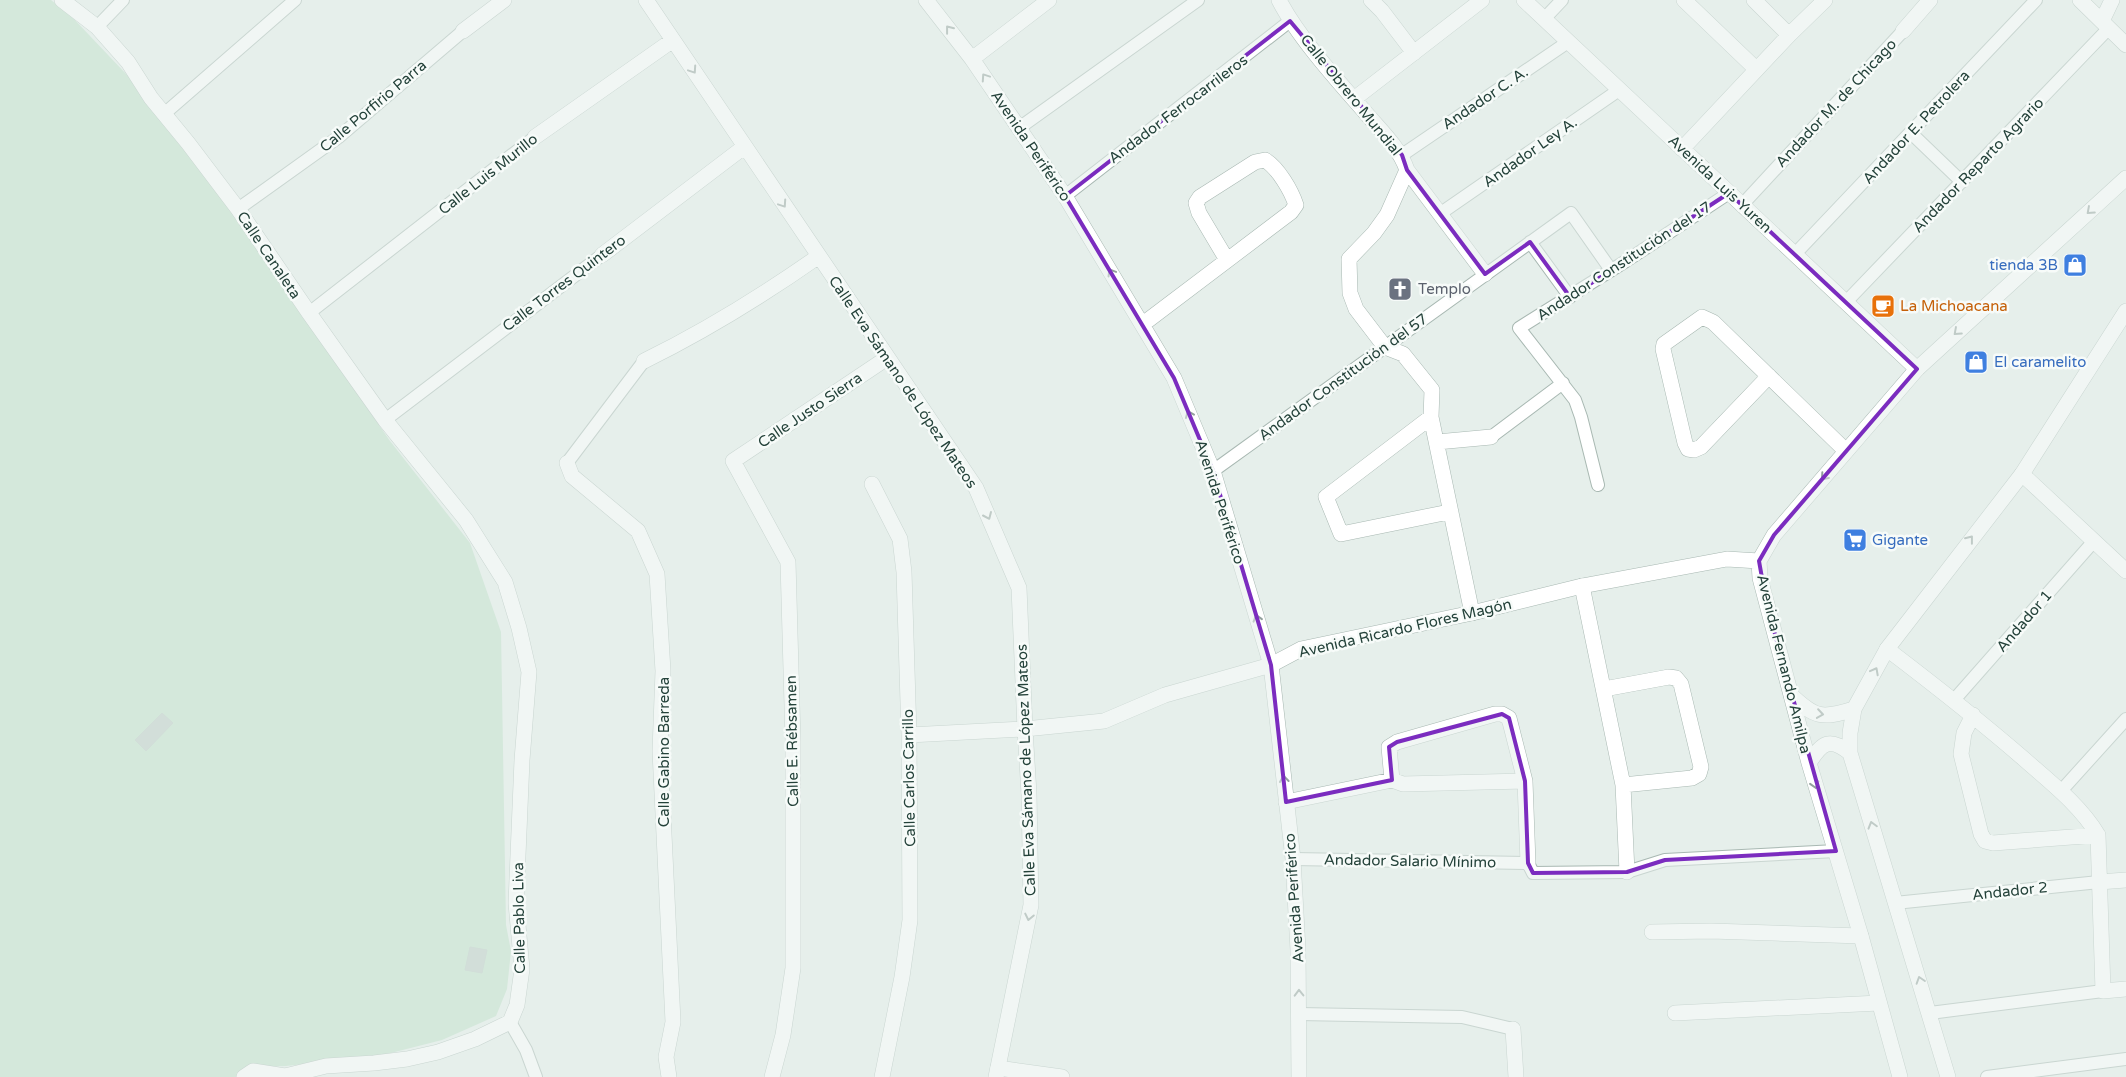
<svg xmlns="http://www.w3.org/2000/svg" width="2126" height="1077" viewBox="0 0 2126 1077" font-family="'Varela Round',sans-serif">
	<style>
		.grass { fill: #bfe0c8 }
		.building { fill: #bbcac4; stroke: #b8c9c2 }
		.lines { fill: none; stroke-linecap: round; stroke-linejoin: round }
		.pedestrian-casing { stroke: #a8b8b2; stroke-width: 14 }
		.minor-casing { stroke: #a8b8b2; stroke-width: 16 }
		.tertiary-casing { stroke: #a8b8b2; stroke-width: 16 }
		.pedestrian { stroke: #fff; stroke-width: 12 }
		.minor { stroke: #fff; stroke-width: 15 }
		.tertiary { stroke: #fff; stroke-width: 15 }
		.oneway { stroke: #92a09c }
		.marked { fill: none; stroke: #7b2cbf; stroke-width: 4; stroke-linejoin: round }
		.labels { text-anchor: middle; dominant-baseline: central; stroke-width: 5; stroke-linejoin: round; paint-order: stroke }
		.street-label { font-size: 15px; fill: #24423a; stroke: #f7fbf9 }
		.shop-label { font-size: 15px; fill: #366cbe; stroke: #f7fbf9; text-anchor: start }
		.worship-label { font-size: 15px; fill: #5b616d; stroke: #f7fbf9; text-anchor: start }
		.food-label { font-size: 15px; fill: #c56008; stroke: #f7fbf9; text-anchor: start }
	</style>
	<rect width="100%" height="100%" fill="#e6efeb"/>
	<!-- grass -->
	<path class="grass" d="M0 0H51L72 17 164 114 390 441 470 543 501 632 506 925 511 951 507 989 496 1016 442 1040 383 1055 286 1066 251 1067 241 1077H0Z"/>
	<!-- building -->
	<path class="building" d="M162 713 173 723 146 751 135 740Z
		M470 947 487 950 482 973 465 970Z"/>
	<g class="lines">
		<!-- pedestrian casing -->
		<g class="pedestrian-casing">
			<path id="pedestrian" d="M1544 19 1562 0
				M97 27 123 0
				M164 114 295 0
				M1019 128 1198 0
				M1911 133 1962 182
				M1402 155 1568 42
				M1065 196 1290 21
				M1742 205 1903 31
				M238 209 340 136 463 31
				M1441 213 1619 90
				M1530 242 1570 297
				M1795 254 2036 0
				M1846 302 2109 28
				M309 313 535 137
				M385 420 602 255
				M1491 437 1563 383
				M567 463 644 361
				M1213 471 1571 213 1611 270
				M1598 485 1581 417 1575 400 1519 328 1626 261 1729 193
				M1954 700 2094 541
				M2061 791 2126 719
				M1293 859 1528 863 1533 873 1627 872 1665 860 1836 851
				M1895 903 2099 882
				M1930 1013 2103 991
				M1299 1014 1462 1017 1513 1029
				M510 1022 526 1050 536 1077
				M1987 1077 2126 1059"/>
		</g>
		<!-- minor casing -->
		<g class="minor-casing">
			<path id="minor" d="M62 0 97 27 128 62 151 98 188 143 238 209 309 313 385 420 466 520 505 582 519 628 529 672 522 760 516 903 522 969 517 1005 510 1022 475 1039 438 1052 407 1059 374 1063 326 1066 285 1076 253 1071 244 1077
				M646 0 976 488 1019 588 1025 729 909 735
				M926 0 972 59 1065 196 1174 378 1213 471 1271 665
				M1279 0C1298 37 1337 80 1365 112 1381 131 1399 147 1407 170L1485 274
				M1371 0 1382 11 1414 53
				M1524 0 1917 369
				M1684 0 1756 69
				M1754 0 1789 35
				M2080 0 2126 45
				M2102 21 2112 0
				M463 31 504 0
				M1903 31 1930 0
				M972 59 1049 0
				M1354 99 1482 0
				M535 137 673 40
				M1682 149 1789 35 1825 0
				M1407 170 1387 215 1374 233 1349 259 1350 293 1356 309 1385 347 1403 354 1432 390 1431 417 1472 613
				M602 255 744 147
				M1143 324 1291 212 1296 205C1291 190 1278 168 1265 160L1255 162 1200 197 1196 203 1199 213 1227 260
				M644 361C707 330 762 296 819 256
				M1769 376 1701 447 1694 450 1688 449 1685 443 1663 349 1664 344 1702 317 1713 322 1846 451
				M1431 417 1326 497 1341 534 1449 512
				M1437 442 1491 437
				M567 463 572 476 638 531 657 574 663 671 660 751 673 1022 666 1057 669 1077
				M2022 474 2126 571
				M872 484 900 539 904 572 909 735 910 920 902 977 882 1077
				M1582 586 1623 785 1627 872
				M1887 649C1933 684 1979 720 2024 759 2050 782 2080 805 2098 835L2103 991 2126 989
				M1604 689 1669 677 1676 678 1681 684 1701 767 1699 774 1692 778 1623 785
				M1973 715 1964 733 1961 754 1981 834 1985 841 1993 843 2098 835
				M1392 780 1389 747 1397 742 1495 714H1502L1509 718 1525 781 1528 863
				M1286 802 1392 780 1403 784 1525 781
				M2099 882 2126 880
				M1652 932 1711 931 1861 936
				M1675 1013 1879 1003
				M1513 1029 1516 1077
				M998 1068 1062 1077
				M772 1077 783 1035 793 968V741L788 562 733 461 887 358"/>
		</g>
		<!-- tertiary casing -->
		<g class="tertiary-casing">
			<path id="tertiary" d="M1271 665 1293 859 1298 950 1299 1077
				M1791 695C1815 718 1822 719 1854 709
				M1809 763C1822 742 1830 737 1850 753
				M996 1077 1031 905 1029 794 1025 729 1104 721 1165 695 1271 665 1301 649 1472 613 1582 586 1727 559 1759 561
				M1900 1077 1861 936 1809 763 1760 578 1759 561 1774 535 1917 369 2126 178
				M1948 1077 1850 753V733L1854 709 1887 649 2022 474 2126 311"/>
		</g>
		<!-- pedestrian -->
		<use href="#pedestrian" class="pedestrian"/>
		<!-- minor -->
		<use href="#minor" class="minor"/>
		<!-- tertiary -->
		<use href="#tertiary" class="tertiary"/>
	</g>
	<!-- one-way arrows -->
	<defs><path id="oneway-chevron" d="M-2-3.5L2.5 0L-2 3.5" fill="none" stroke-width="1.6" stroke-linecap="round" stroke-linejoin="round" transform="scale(1.25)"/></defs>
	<g class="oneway">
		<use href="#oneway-chevron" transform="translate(949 29) rotate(-128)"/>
		<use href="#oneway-chevron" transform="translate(693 70) rotate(56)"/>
		<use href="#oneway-chevron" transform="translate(985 77) rotate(-124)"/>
		<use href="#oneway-chevron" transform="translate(783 204) rotate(56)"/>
		<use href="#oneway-chevron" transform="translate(2090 211) rotate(138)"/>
		<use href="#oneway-chevron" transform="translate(1111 272) rotate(-121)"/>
		<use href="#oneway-chevron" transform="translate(1957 332) rotate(138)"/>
		<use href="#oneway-chevron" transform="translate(1189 414) rotate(-113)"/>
		<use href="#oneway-chevron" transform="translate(1824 477) rotate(131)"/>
		<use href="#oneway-chevron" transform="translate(988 516) rotate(66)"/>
		<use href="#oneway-chevron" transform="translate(1970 539) rotate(-52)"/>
		<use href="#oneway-chevron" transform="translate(1257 618) rotate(-107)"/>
		<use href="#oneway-chevron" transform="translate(1875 671) rotate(-62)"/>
		<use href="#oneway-chevron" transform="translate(1820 714) rotate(8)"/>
		<use href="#oneway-chevron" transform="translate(1284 779) rotate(-96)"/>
		<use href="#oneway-chevron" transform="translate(1815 785) rotate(73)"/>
		<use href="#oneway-chevron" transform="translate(1872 825) rotate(-106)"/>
		<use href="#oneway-chevron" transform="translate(1029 917) rotate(102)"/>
		<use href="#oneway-chevron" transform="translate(1920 980) rotate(-108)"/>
		<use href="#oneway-chevron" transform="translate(1299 993) rotate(-91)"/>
	</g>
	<!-- marked area -->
	<path d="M0 0H2126V1077H0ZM1290 21 1402 155 1407 170 1485 274 1530 242 1570 297 1729 193 1917 369 1774 535 1759 561 1767 606 1836 851 1665 860 1627 872 1533 873 1528 863 1525 781 1509 718 1502 714 1397 742 1389 747 1392 780 1286 802 1271 665 1213 471 1174 378 1065 196Z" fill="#e6efeb" fill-opacity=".55" fill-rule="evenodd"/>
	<path class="marked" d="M1290 21 1402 155 1407 170 1485 274 1530 242 1570 297 1729 193 1917 369 1774 535 1759 561 1767 606 1836 851 1665 860 1627 872 1533 873 1528 863 1525 781 1509 718 1502 714 1397 742 1389 747 1392 780 1286 802 1271 665 1213 471 1174 378 1065 196Z"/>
	<!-- icons -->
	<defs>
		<g id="shop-square" transform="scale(1.25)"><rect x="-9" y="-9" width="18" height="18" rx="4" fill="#3f7fe0" stroke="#f7fbf9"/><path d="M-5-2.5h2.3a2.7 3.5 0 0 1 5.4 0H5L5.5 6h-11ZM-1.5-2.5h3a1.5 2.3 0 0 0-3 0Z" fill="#fff"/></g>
		<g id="church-square" transform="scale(1.25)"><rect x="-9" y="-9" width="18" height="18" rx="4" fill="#6b7280" stroke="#f7fbf9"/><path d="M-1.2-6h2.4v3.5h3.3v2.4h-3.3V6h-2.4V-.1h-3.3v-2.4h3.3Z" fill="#fff"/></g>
		<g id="cafe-square" transform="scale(1.25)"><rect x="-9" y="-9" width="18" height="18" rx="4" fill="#e8710a" stroke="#f7fbf9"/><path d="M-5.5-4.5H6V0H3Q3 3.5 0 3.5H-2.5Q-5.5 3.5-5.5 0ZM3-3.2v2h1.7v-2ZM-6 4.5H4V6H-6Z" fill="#fff"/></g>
		<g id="supermarket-square" transform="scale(1.25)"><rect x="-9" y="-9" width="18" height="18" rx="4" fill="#3f7fe0" stroke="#f7fbf9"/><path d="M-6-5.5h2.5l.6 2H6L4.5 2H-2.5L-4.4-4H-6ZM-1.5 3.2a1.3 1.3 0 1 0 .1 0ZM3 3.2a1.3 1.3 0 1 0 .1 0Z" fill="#fff"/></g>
	</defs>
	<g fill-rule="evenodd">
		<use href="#shop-square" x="2075" y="265"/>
		<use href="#church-square" x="1400" y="289"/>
		<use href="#cafe-square" x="1883" y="306"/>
		<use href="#shop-square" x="1976" y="362"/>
		<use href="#supermarket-square" x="1855" y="540"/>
	</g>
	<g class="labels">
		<!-- street labels -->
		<g class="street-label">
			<text transform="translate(1351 95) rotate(51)">Calle Obrero Mundial</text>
			<text transform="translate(1485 98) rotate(-34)">Andador C. A.</text>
			<text transform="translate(1836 103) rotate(-47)">Andador M. de Chicago</text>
			<text transform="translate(373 106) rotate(-40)">Calle Porfirio Parra</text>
			<text transform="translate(1178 109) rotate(-37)">Andador Ferrocarrileros</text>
			<text transform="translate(1916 127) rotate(-47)">Andador E. Petrolera</text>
			<text transform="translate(1031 146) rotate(56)">Avenida Periférico</text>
			<text transform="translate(1530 152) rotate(-35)">Andador Ley A.</text>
			<text transform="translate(1978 165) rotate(-46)">Andador Reparto Agrario</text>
			<text transform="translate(488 174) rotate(-38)">Calle Luis Murillo</text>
			<text transform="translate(1720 184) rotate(43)">Avenida Luis Yuren</text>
			<text transform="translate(269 255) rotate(56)">Calle Canaleta</text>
			<text transform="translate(1624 261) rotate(-33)">Andador Constitución del 17</text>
			<text transform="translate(564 283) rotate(-37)">Calle Torres Quintero</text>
			<text transform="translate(1343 377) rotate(-36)">Andador Constitución del 57</text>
			<text transform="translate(903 382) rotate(56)">Calle Eva Sámano de López Mateos</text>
			<text transform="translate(810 410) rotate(-34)">Calle Justo Sierra</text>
			<text transform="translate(1220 502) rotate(72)">Avenida Periférico</text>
			<text transform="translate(2024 621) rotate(-49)">Andador 1</text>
			<text transform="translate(1405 628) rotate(-13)">Avenida Ricardo Flores Magón</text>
			<text transform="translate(1784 664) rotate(76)">Avenida Fernando Amilpa</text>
			<text transform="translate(792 741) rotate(-91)">Calle E. Rébsamen</text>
			<text transform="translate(664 752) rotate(-90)">Calle Gabino Barreda</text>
			<text transform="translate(1026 770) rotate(-92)">Calle Eva Sámano de López Mateos</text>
			<text transform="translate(909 778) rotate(-91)">Calle Carlos Carrillo</text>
			<text transform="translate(1410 861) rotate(1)">Andador Salario Mínimo</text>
			<text transform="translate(2010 891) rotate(-6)">Andador 2</text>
			<text transform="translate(1294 898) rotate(-94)">Avenida Periférico</text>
			<text transform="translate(519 918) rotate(-91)">Calle Pablo Liva</text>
		</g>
		<!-- shop labels -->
		<g class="shop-label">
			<text x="2058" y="265" text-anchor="end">tienda 3B</text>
			<text x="1994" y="362">El caramelito</text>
			<text x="1872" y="540">Gigante</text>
		</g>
		<!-- worship labels -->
		<g class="worship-label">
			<text x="1418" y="289">Templo</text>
		</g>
		<!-- food labels -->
		<g class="food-label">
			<text x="1900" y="306">La Michoacana</text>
		</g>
	</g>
</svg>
